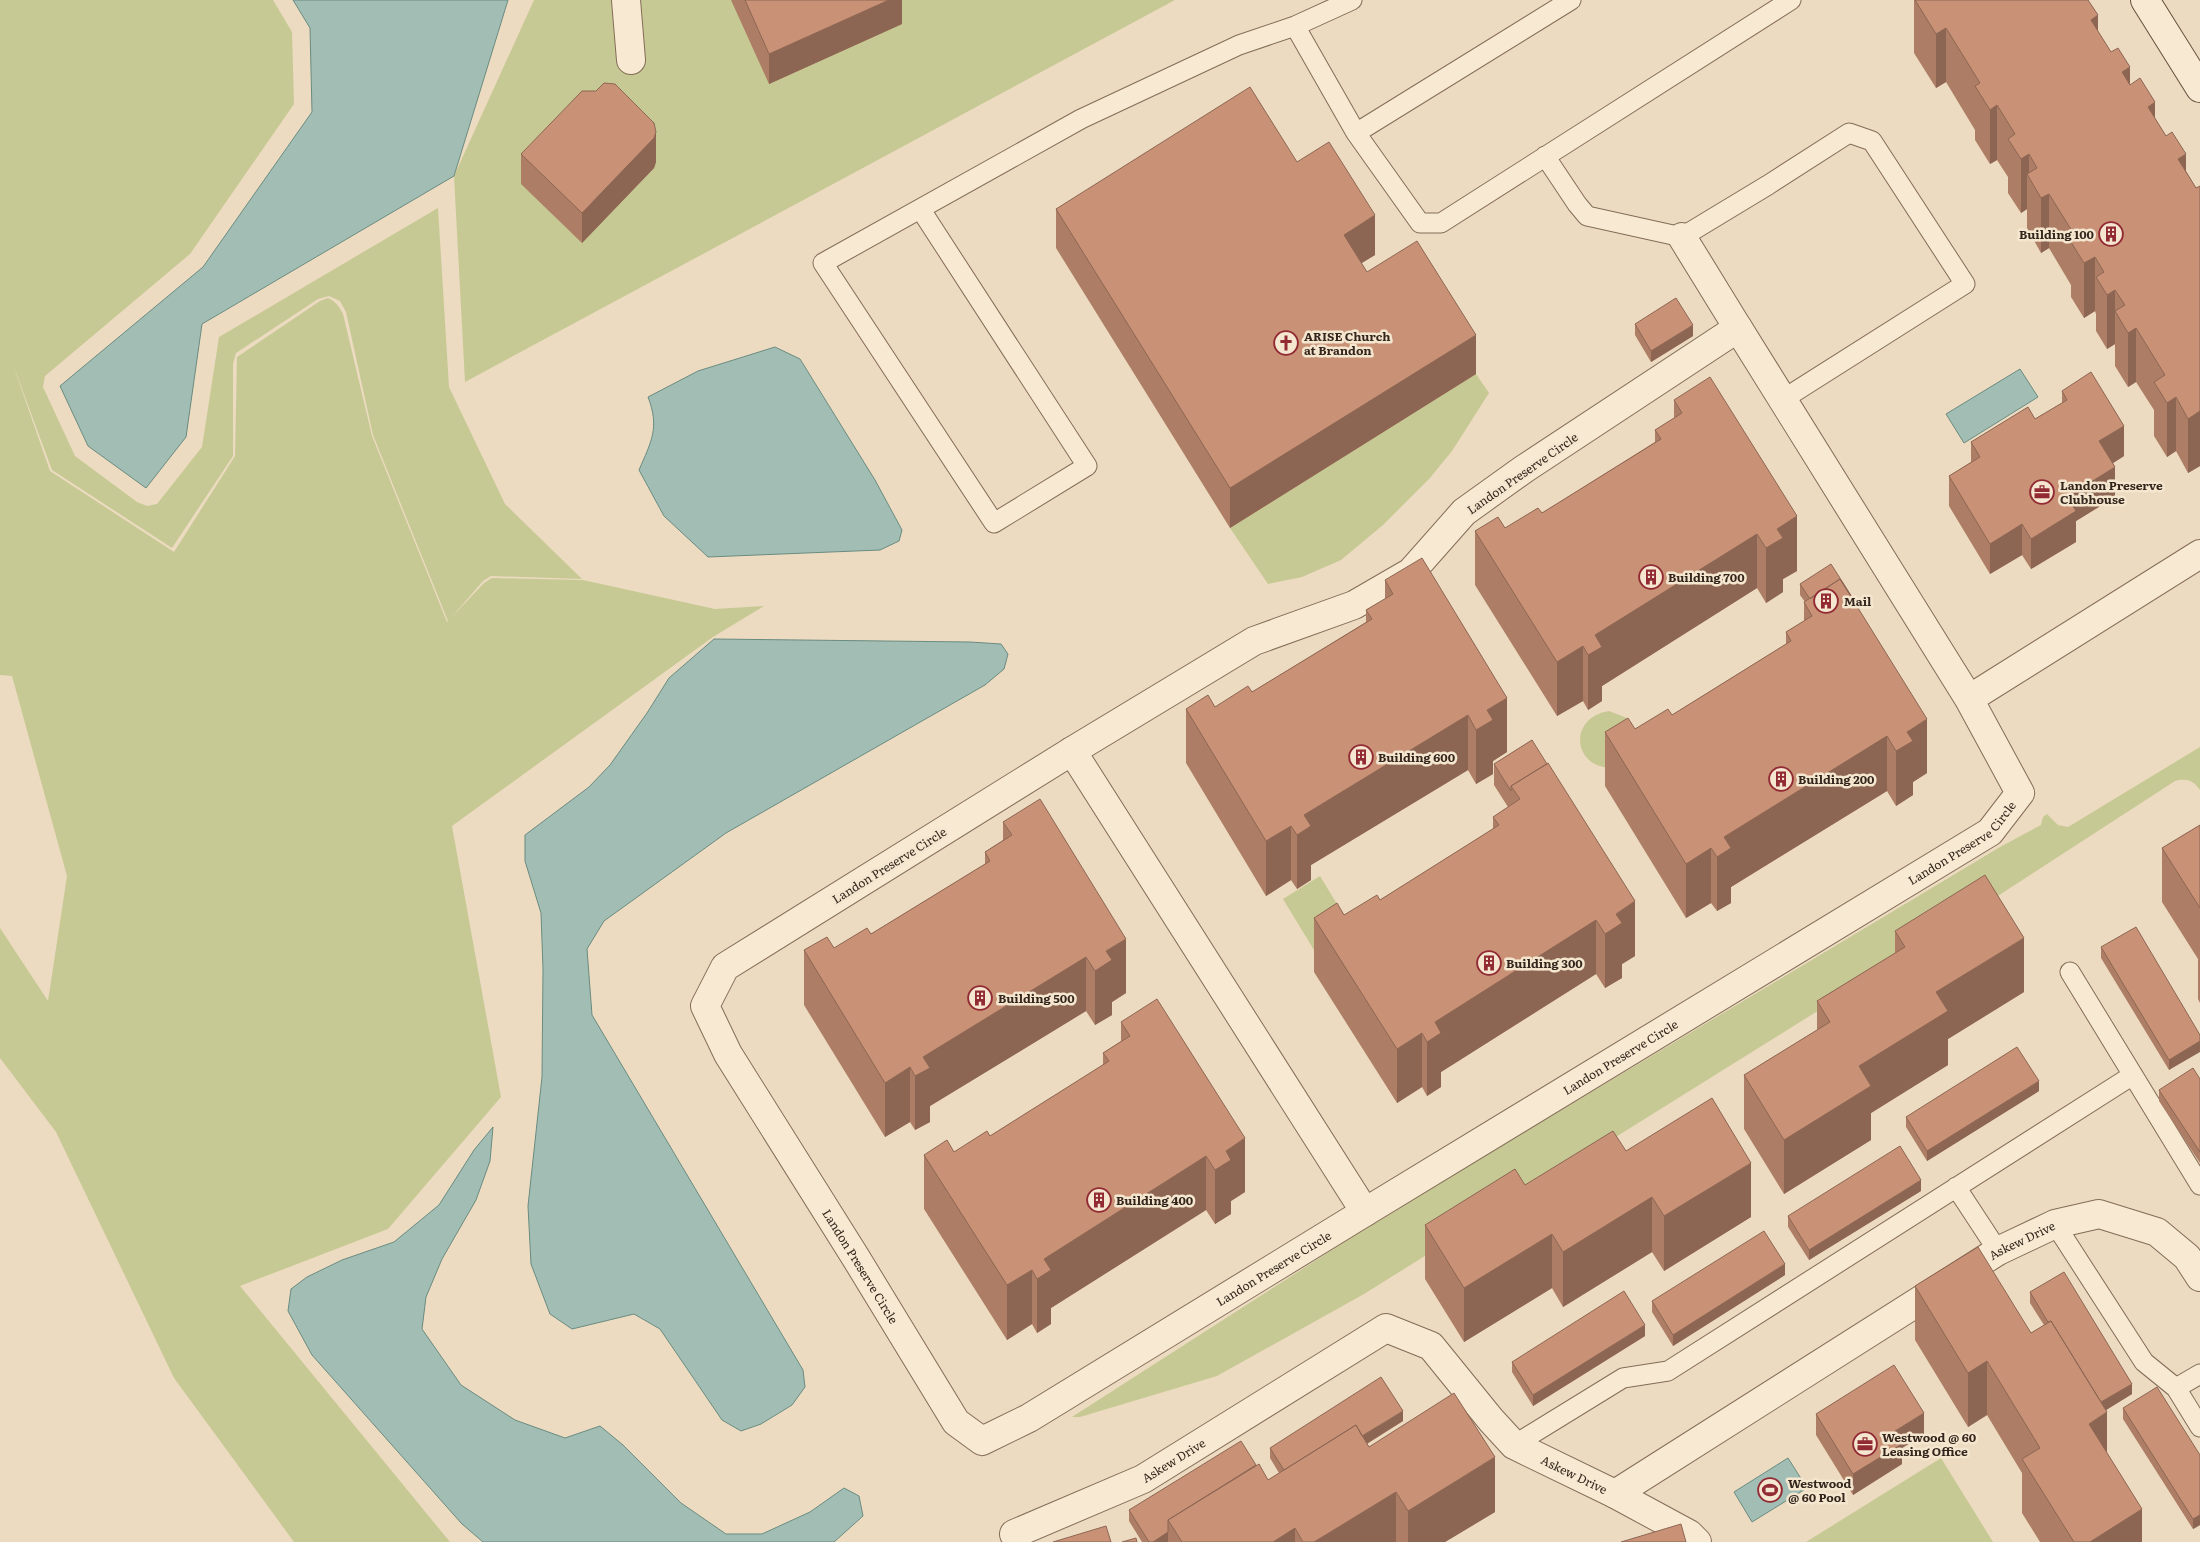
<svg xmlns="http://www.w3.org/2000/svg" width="2200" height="1542" viewBox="0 0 2200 1542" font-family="Literata,serif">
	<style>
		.green { fill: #c7c994; fill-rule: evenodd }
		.water { fill: #a2beb4; stroke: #6a8b80 }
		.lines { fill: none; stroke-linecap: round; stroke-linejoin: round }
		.lane-casing { stroke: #846c58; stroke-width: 21 }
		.street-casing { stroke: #846c58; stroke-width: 30 }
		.secondary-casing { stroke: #664e3c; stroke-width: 30 }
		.lane { stroke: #f7e9d2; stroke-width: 19 }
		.street { stroke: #f7e9d2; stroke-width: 28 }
		.secondary { stroke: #f7e9d2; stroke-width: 28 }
		.wall { fill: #ad7e65 }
		.shaded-wall { fill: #8d6653 }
		.building { fill: #c99276; stroke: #8d6653 }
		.labels { text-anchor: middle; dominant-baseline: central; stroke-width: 5; stroke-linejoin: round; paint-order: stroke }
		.poi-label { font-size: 12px; font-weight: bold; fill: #34261c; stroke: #f4e6cf; text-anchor: start }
		.street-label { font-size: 12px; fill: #34261c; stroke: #f4e6cf }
	</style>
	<rect width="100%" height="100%" fill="#ecdbc0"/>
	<!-- green -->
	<path class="green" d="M0 0H273L292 32 294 104 190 254 45 376 43 387 75 456 137 502 147 506 157 504 202 447 219 337 438 208 449 387 505 504 582 579 491 576 483 581 451 618 484 583 492 578 583 580 715 609 764 606 713 637 452 826 501 1097 388 1229 240 1286 450 1542H294L174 1378 56 1132 0 1058V928L48 1001 67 876 12 676 0 675ZM329 296 340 301 346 312 373 435 448 621 447 622 372 436 343 314C339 306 336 302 328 298L320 301 237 357 235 456 174 552 50 471 12 362 52 470 172 548 233 456V364L236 353 318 299Z
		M534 0H1175L465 382 454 176Z
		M1476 374 1489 393 1452 451 1430 478 1383 525 1341 560 1302 577 1268 584 1230 528Z
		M1609 711 1627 718 1636 734 1612 768C1571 767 1569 717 1609 711Z
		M2200 747V790C2193 780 2186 778 2175 781L1885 969 1364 1294 1217 1376 1080 1417H1072L1388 1214 2000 847 2041 825 2043 817 2047 814 2058 825 2068 827Z
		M1320 876 1354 932 1317 955 1283 899Z
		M1941 1458 1993 1542H1806Z"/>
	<!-- water -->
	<path class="water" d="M293 0H508L454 176 202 324 186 437 146 488 88 446 60 386 203 267 312 112 310 28Z
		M775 347 800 359 875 480 902 530 899 541 880 550 708 557 664 516 639 470C651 442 660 428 648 397L698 371Z
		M2020 369 2038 397 1964 443 1946 414Z
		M714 639 970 642 1001 644 1008 654 1004 669 985 685 726 833 604 921 587 949 592 1015 803 1370 805 1387 792 1405 761 1424 741 1431 722 1420 660 1329 634 1314 572 1329 550 1314 531 1264 528 1206 542 1077 543 969 541 913 525 861V835L589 787 610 765 647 713 669 678Z
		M493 1127 490 1161 476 1200 442 1259 426 1297 422 1329 461 1385 515 1420 565 1438 600 1426 623 1445 681 1503 726 1534H762L810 1512 844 1488 859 1496 863 1516 834 1542H483L462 1524 312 1355 288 1311 291 1289 307 1277 342 1260 394 1242 439 1205 474 1150Z
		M1788 1458 1807 1488 1752 1522 1734 1492Z"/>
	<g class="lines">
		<!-- lane casing -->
		<g class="lane-casing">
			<path id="lane" d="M1571 0 1356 133 1420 223H1441L1791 0
				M1295 26 1356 133
				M1545 156 1577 204 1587 216 1682 237 1768 185 1849 133 1872 141 1965 284 1782 400
				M921 210 1087 466 994 523 823 263 1081 119 1239 45 1295 26 1352 0
				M2070 972 2200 1185
				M1956 1187 1998 1251
				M2055 1224 2144 1362 2176 1388 2200 1427
				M2176 1388 2200 1374
				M1514 1445 1623 1378 1668 1371 2133 1075"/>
		</g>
		<!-- street casing -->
		<g class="street-casing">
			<g id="street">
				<path d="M626 0 631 60"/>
				<path d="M1682 237 1738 328"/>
				<path id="s1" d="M1969 699 1738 328 1524 469 1464 512 1411 572 1354 605 1254 641 1072 751 725 967 705 1006 728 1054 856 1258 956 1422 982 1441 1029 1418 1365 1212 1990 832 2020 793 1969 699 2200 554"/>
				<path d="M1072 751 1365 1212"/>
				<path d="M1615 1494 1689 1534 1697 1542"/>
				<path id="s2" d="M1014 1534 1143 1479 1386 1328 1431 1346 1491 1420 1514 1445 1615 1494 1998 1251 2055 1224 2099 1214 2157 1232 2187 1257 2200 1277"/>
			</g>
		</g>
		<!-- secondary casing -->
		<g class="secondary-casing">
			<path id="secondary" d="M2145 0 2200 88"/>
		</g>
		<!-- lane -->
		<use href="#lane" class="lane"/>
		<!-- street -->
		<use href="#street" class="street"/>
		<!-- secondary -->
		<use href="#secondary" class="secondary"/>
	</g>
	<!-- wall -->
	<path class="wall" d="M731 0H902V24L769 84Z
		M1914 0H2088L2098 31 2130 85 2155 118 2196 188 2200 186V466L2188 473 2176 451 2167 457 2154 436V410L2136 382 2128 387 2115 366V344L2107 349 2096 331V314L2095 311 2084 318 2071 297V285L2049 248 2041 253 2027 228V209L2021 213 2008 193V177L1997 160 1990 164 1975 140V130L1946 82 1936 88 1914 53Z
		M521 154 656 162 654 168 582 243 521 184Z
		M1297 162 1375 255 1361 263 1367 272 1476 374 1230 528 1056 248V209Z
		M1635 324 1693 336 1651 362 1635 335Z
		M2062 391 2124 456 2113 463 2115 497 2076 521V542L2031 569 2022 555 1990 574 1949 506V476L1971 462V442L2035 419 2062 403Z
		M1674 400 1797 571 1783 579V592L1766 603 1757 588 1602 686V701L1588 710 1583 701 1557 716 1475 585V531L1505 528 1542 513 1655 442V430L1674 418Z
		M1385 580 1507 752 1493 761V774L1476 784 1468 770 1311 865V880L1297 889 1291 880 1266 896 1186 763V709L1215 707 1252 692 1366 622V610L1385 599Z
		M1800 584 1852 599 1927 773 1913 782V795L1896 806 1887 791 1731 887V903L1717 911 1711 903 1686 918 1605 786V732L1635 729 1672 715 1786 644V632L1804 621V602H1805L1800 595Z
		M1532 740 1635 956 1622 964V978L1605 988 1596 974 1441 1072V1087L1427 1096 1422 1087 1397 1103 1314 972V918L1344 915 1380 900 1493 829V817L1508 807 1494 785V764Z
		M1003 822 1126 993 1112 1002V1015L1095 1025 1086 1011 930 1106V1122L915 1130 910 1122 885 1137 804 1005V950L834 948 871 934 985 864V852L1003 840Z
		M2200 825V1003L2198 999V959L2162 902V848Z
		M1895 931 2024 992 1948 1039V1065L1871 1113V1140L1784 1194 1744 1129V1075L1817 1030V1001L1895 953Z
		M2101 947 2200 1035 2169 1070 2101 958Z
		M1121 1022 1245 1192 1231 1201V1214L1215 1224 1206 1210 1051 1308V1324L1037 1333 1032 1324 1007 1340 924 1209V1155L954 1152 990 1136 1103 1065V1053L1121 1041Z
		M2200 1079V1163L2159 1101V1090Z
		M2039 1091 1927 1161 1906 1127V1117Z
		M1626 1151 1751 1217 1664 1271 1652 1252 1563 1307 1552 1288 1464 1342 1425 1279V1225L1525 1185Z
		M1921 1191 1809 1260 1788 1227V1216Z
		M1785 1275 1673 1346 1652 1312V1301Z
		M1915 1286 2031 1333 2044 1325 2030 1303V1292L2132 1394 2106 1410 2107 1453 2142 1542H2040L2022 1513V1473L1987 1415 1968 1427 1915 1340Z
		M1645 1336 1533 1406 1512 1372V1362Z
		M2123 1408 2200 1455V1525L2193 1529 2123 1419Z
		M1816 1414 1924 1434 1902 1448V1464L1853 1495 1816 1435Z
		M1403 1421 1367 1444 1369 1447 1495 1512 1445 1542H1142L1129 1521V1510L1256 1465 1268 1480 1279 1473 1270 1458V1448Z"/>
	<!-- shaded-wall -->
	<path class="shaded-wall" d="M889 0H902V24L769 84V54Z
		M2098 15V70L2091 20Z
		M1946 28V82L1936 88V34Z
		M2130 67V121L2122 72Z
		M2155 102V156L2148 107Z
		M1997 105V160L1990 164V110Z
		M656 132V162L654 168 582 243V213Z
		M2029 154V178L2027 174V209L2021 213V159Z
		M2186 154V208L2178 159Z
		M2049 194V248L2041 253V198Z
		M1375 215V255L1344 274V235Z
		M2095 257V311L2084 318V263Z
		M2115 290V344L2107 349V295Z
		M1693 325V336L1651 362V351Z
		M2136 328V382L2128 387V333Z
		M1476 335V374L1230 528V488Z
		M2176 397V451L2167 457V403Z
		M2200 411V466L2188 473V419Z
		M2124 426V456L2099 472V441Z
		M2115 467V497L2076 521V542L2031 569V539L2067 497Z
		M1797 516V571L1783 579V592L1766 603V548L1777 529Z
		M2022 524V555L1990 574V544Z
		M1757 534V588L1602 686V701L1588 710V655L1595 635Z
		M1583 646V701L1557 716V662Z
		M1507 698V752L1493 761V774L1476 784V730L1487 710Z
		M1468 715V770L1311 865V880L1297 889V835L1304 815Z
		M1927 719V773L1913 782V795L1896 806V751L1907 732Z
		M1887 736V791L1731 887V903L1717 911V857L1724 837Z
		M1291 826V880L1266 896V841Z
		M1711 848V903L1686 918V864Z
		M1635 901V956L1622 964V978L1605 988V934L1616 914Z
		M1596 920V974L1441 1072V1087L1427 1096V1042L1435 1022Z
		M2024 938V992L1948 1039V1065L1871 1113V1140L1784 1194V1140L1936 992Z
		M1126 939V993L1112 1002V1015L1095 1025V971L1106 951Z
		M1086 957V1011L930 1106V1122L915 1130V1076L923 1057Z
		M1422 1033V1087L1397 1103V1049Z
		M2200 1041V1052L2169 1070V1060Z
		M910 1067V1122L885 1137V1083Z
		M2039 1081V1091L1927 1161V1151Z
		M1245 1138V1192L1231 1201V1214L1215 1224V1170L1226 1151Z
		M1206 1156V1210L1051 1308V1324L1037 1333V1279L1044 1259Z
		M1751 1163V1217L1664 1271V1216Z
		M1921 1180V1191L1809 1260V1250Z
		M1652 1197V1252L1563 1307V1252Z
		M1552 1234V1288L1464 1342V1288Z
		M1785 1264V1275L1673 1346V1335Z
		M1032 1270V1324L1007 1340V1285Z
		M1645 1325V1336L1533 1406V1395Z
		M1987 1361V1415L1968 1427V1373Z
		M2132 1384V1394L2098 1415V1404Z
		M1403 1411V1421L1290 1491V1481Z
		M2107 1412V1467L2089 1424Z
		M1924 1413V1434L1902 1448V1464L1853 1495V1474L1895 1431Z
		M1495 1457V1512L1445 1542H1408V1511Z
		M1396 1492V1542H1314Z
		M2142 1509V1542H2090Z
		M2200 1515V1525L2193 1529V1519Z
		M1295 1528V1542H1273Z
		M1168 1532V1542H1153Z"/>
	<!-- building -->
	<path class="building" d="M745 0H889L769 54Z
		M1915 0H2088L2098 15 2091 20 2111 52 2118 48 2130 67 2122 72 2130 85 2140 78 2155 102 2148 107 2166 136 2172 132 2186 154 2178 159 2196 188 2200 186V411L2188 419 2176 397 2167 403 2154 382 2165 375 2136 328 2128 333 2115 311 2125 305 2115 290 2107 295 2096 277 2104 272 2095 257 2084 263 2071 242 2077 239 2049 194 2041 198 2027 174 2037 168 2029 154 2021 159 2008 139 2015 134 1997 105 1990 110 1975 86 1980 83 1946 28 1936 34Z
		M604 83 615 84 654 123 656 132 654 138 582 213 521 154 582 91H596Z
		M1250 87 1297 162 1329 142 1375 215 1344 235 1367 272 1417 241 1476 335 1230 488 1056 209Z
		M1676 298 1693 325 1651 351 1635 324Z
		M2091 372 2124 426 2099 441 2115 467 2067 497 2076 511 2031 539 2022 524 1990 544 1949 476 1980 457 1971 442 2028 407 2035 419 2067 400 2062 391Z
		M1710 377 1797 516 1777 529 1783 538 1766 548 1757 534 1595 635 1602 647 1588 655 1583 646 1557 662 1475 531 1498 517 1505 528 1538 508 1542 513 1661 439 1655 430 1682 413 1674 400Z
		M1422 558 1507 698 1487 710 1493 720 1476 730 1468 715 1304 815 1311 826 1297 835 1291 826 1266 841 1186 709 1208 695 1215 707 1248 686 1252 692 1372 619 1366 610 1393 594 1385 580Z
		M1831 564 1852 597V598L1840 579 1810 599 1800 584Z
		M1840 579 1927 719 1907 732 1913 741 1896 751 1887 736 1724 837 1731 848 1717 857 1711 848 1686 864 1605 732 1628 718 1635 729 1668 709 1672 715 1791 641 1786 632 1812 616 1804 602Z
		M1532 740 1547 764 1511 786V791L1494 764Z
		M1548 763 1635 901 1616 914 1622 923 1605 934 1596 920 1435 1022 1441 1033 1427 1042 1422 1033 1397 1049 1314 918 1337 903 1344 915 1377 895 1380 900 1499 825 1493 817 1520 799 1511 786Z
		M1040 799 1126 939 1106 951 1112 960 1095 971 1086 957 923 1057 930 1068 915 1076 910 1067 885 1083 804 950 827 937 834 948 867 928 871 934 990 861 985 852 1012 835 1003 822Z
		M2200 825V908L2162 848Z
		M1985 875 2024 938 1936 992 1948 1011 1859 1066 1871 1086 1784 1140 1744 1075 1830 1022 1817 1001 1905 947 1895 931Z
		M2136 927 2200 1035V1041L2169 1060 2101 947Z
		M1157 999 1245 1138 1226 1151 1231 1160 1215 1170 1206 1156 1044 1259 1051 1270 1037 1279 1032 1270 1007 1285 924 1155 947 1140 954 1152 987 1131 990 1136 1109 1061 1103 1053 1130 1036 1121 1022Z
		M2017 1047 2039 1081 1927 1151 1906 1117Z
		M2193 1068 2200 1079V1152L2159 1090Z
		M1712 1098 1751 1163 1664 1216 1652 1197 1563 1252 1552 1234 1464 1288 1425 1225 1515 1169 1525 1185 1613 1131 1626 1151Z
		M1900 1146 1921 1180 1809 1250 1788 1216Z
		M1764 1231 1785 1264 1673 1335 1652 1301Z
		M1978 1247 2031 1333 2051 1321 2107 1412 2089 1424 2142 1509 2090 1542H2074L2022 1459 2040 1448 1987 1361 1968 1373 1915 1286Z
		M2064 1272 2132 1384 2101 1402 2051 1321 2048 1322 2030 1292Z
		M1624 1291 1645 1325 1533 1395 1512 1362Z
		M1894 1365 1924 1413 1895 1431 1902 1444 1853 1474 1816 1414Z
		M1381 1377 1403 1411 1362 1436 1356 1425 1284 1470 1270 1448Z
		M2157 1387 2200 1455V1515L2193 1519 2123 1408Z
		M1454 1393 1495 1457 1408 1511 1396 1492 1314 1542H1303L1295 1528 1273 1542H1182L1168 1520 1259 1464 1268 1480 1356 1425 1369 1447Z
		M1241 1441 1256 1465 1168 1520V1532L1153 1542H1149L1129 1510Z
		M1681 1524 1686 1542H1621Z
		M1106 1526 1111 1542H1053Z
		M1136 1538 1137 1542H1122Z"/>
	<!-- icons -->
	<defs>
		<g id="building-ring" transform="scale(1.25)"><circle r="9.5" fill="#f4e6cf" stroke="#912a33" stroke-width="1.5"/><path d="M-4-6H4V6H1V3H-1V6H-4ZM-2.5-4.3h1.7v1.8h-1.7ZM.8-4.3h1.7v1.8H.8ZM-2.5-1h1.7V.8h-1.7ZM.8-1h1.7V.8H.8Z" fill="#912a33"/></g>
		<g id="church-ring" transform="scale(1.25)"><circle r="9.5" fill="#f4e6cf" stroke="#912a33" stroke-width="1.5"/><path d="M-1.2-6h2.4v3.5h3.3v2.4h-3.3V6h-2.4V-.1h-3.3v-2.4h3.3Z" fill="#912a33"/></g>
		<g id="office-ring" transform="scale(1.25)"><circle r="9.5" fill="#f4e6cf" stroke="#912a33" stroke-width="1.5"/><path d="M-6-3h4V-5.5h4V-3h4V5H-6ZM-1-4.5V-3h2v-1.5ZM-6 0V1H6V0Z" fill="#912a33"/></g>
		<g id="stadium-ring" transform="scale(1.25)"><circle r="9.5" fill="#f4e6cf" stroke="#912a33" stroke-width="1.5"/><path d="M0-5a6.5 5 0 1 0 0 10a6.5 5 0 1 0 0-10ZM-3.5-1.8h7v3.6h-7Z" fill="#912a33"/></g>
	</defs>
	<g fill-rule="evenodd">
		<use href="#building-ring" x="2111" y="234"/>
		<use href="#church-ring" x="1286" y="343"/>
		<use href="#office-ring" x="2042" y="492"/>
		<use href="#building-ring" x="1651" y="577"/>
		<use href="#building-ring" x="1826" y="601"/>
		<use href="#building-ring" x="1361" y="757"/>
		<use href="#building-ring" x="1781" y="779"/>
		<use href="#building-ring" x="1489" y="963"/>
		<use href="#building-ring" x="980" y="998"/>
		<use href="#building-ring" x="1099" y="1200"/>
		<use href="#office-ring" x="1865" y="1444"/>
		<use href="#stadium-ring" x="1770" y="1490"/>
	</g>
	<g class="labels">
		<!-- poi labels -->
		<g class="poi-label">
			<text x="2094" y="234" text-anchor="end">Building 100</text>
			<text x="1304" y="336">ARISE Church<tspan x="1304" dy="14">at Brandon</tspan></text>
			<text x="2060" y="485">Landon Preserve<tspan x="2060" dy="14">Clubhouse</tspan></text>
			<text x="1668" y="577">Building 700</text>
			<text x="1844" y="601">Mail</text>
			<text x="1378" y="757">Building 600</text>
			<text x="1798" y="779">Building 200</text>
			<text x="1506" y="963">Building 300</text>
			<text x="998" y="998">Building 500</text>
			<text x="1116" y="1200">Building 400</text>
			<text x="1882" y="1437">Westwood @ 60<tspan x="1882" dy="14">Leasing Office</tspan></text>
			<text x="1788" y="1483">Westwood<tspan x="1788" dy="14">@ 60 Pool</tspan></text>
		</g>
		<!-- street labels -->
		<g class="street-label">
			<text transform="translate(1522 473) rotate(-35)">Landon Preserve Circle</text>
			<text stroke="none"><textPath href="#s1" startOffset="3352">Landon Preserve Circle</textPath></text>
			<text transform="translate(889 865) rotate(-32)">Landon Preserve Circle</text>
			<text stroke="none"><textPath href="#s1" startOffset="2948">Landon Preserve Circle</textPath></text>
			<text stroke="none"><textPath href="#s2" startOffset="1196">Askew Drive</textPath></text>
			<text stroke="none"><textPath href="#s1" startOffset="1988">Landon Preserve Circle</textPath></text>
			<text stroke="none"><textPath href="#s1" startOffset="2542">Landon Preserve Circle</textPath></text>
			<text stroke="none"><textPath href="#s2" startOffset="176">Askew Drive</textPath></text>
			<text stroke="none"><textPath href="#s2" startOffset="671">Askew Drive</textPath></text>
		</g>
	</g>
</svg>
